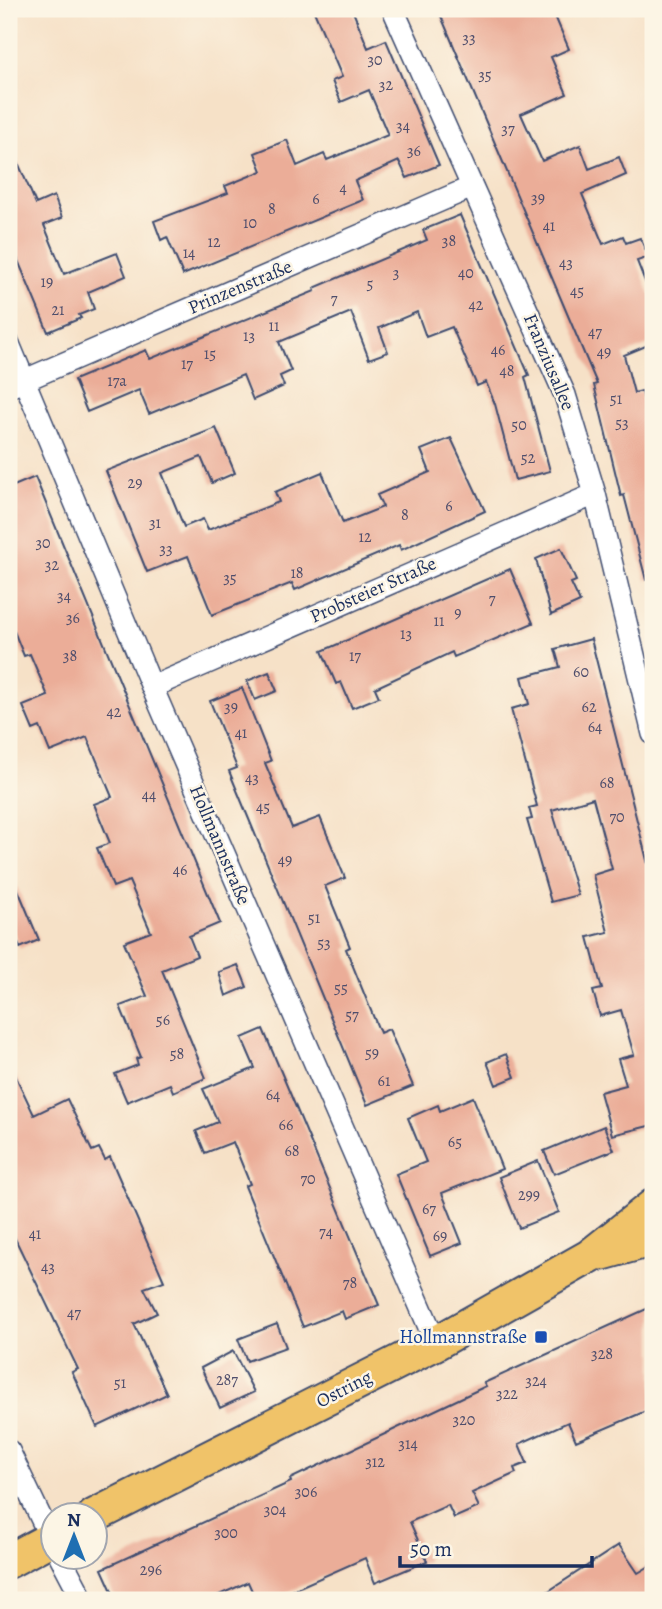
<svg xmlns="http://www.w3.org/2000/svg" width="662" height="1609" viewBox="0 0 662 1609" font-family="Alegreya,serif">
	<style>
		.building { fill: #ebad98 }
		.lines { fill: none; stroke-linecap: round; stroke-linejoin: round }
		.street-casing { stroke: #3c4a6e; stroke-width: 24 }
		.primary-casing { stroke: #3c4a6e; stroke-width: 37 }
		.street { stroke: #fff; stroke-width: 21 }
		.primary { stroke: #f0c369; stroke-width: 33 }
		.transit-dot { fill: #1a4fb4; stroke: #fcf5e5; stroke-width: 2.5 }
		.labels { text-anchor: middle; dominant-baseline: central; stroke-width: 5; stroke-linejoin: round; paint-order: stroke }
		.number-label { font-size: 16px; fill: #4f4e6c }
		.street-label { font-size: 19px; fill: #1b2f5e; stroke: #fcf5e5 }
		.transit-label { font-size: 19px; fill: #164399; stroke: #fcf5e5; text-anchor: end }
	</style>
	<rect width="100%" height="100%" fill="#fcf5e5"/>
	<filter id="ink" filterUnits="userSpaceOnUse"><feTurbulence type="fractalNoise" baseFrequency=".0143" numOctaves="2"/><feDisplacementMap in="SourceGraphic" scale="14" xChannelSelector="R" yChannelSelector="G"/><feConvolveMatrix kernelMatrix="1 2 1 2 8 2 1 2 1" color-interpolation-filters="sRGB"/></filter>
	<filter id="wash" filterUnits="userSpaceOnUse"><feTurbulence type="fractalNoise" baseFrequency=".00686" numOctaves="4" result="noise"/><feDisplacementMap in="SourceGraphic" scale="28" xChannelSelector="R" yChannelSelector="G"/><feGaussianBlur stdDeviation="1.57" result="paint"/><feColorMatrix in="noise" values="0 0 0 0 0 0 0 0 0 0 0 0 0 0 0 0 0 1.4 0 .05"/><feComposite in="paint" operator="in"/></filter>
	<g filter="url(#wash)">
		<rect width="100%" height="100%" fill="#f6e1c7"/>
		<g id="blocks">
			<!-- building -->
			<path class="building" d="M313 9H352L368 48 386 40 439 165 407 178 399 161 355 181 363 200 183 275 167 237 161 240 154 221 228 193 225 186 262 171 255 153 287 140 297 166 324 154 327 160 388 135 369 90 341 102 332 81 342 77Z
				M438 9H552L569 49 551 57 567 94 521 114 542 161 580 145 589 169 619 157 626 175 582 194 603 244 623 236 626 243 640 238 649 257 637 261 653 302V343L624 355 634 393 642 391 653 435V579L646 580 624 495 621 496 594 385 597 384Z
				M9 142 36 204 54 196 62 218 44 225 64 274 117 253 126 276 88 292 94 309 79 315 81 318 48 332 9 239Z
				M460 215 529 375 525 377 550 471 515 480 495 404 486 382 477 386 452 327 426 337 417 312 379 328 388 352 369 359 351 312 279 342 291 371 280 376 284 386 253 400 243 375 149 414 139 390 87 412 74 380 146 350 150 359 315 291 314 288 427 240 423 230Z
				M216 428 235 473 212 483 201 457 162 473 184 527 203 519 208 530 279 502 275 492 322 472 343 523 383 507 377 495 430 472 421 450 451 438 485 511 401 550 399 545 295 590 292 583 212 615 188 556 147 572 106 471Z
				M35 477 220 923 189 936 197 956 162 970 206 1078 173 1092 170 1084 127 1102 115 1074 138 1065 136 1059 141 1057 120 1006 147 996 124 942 151 932 129 881 113 887 97 848 110 843 94 804 112 797 87 737 50 752 40 727 33 730 23 706 48 696 30 654 24 656 9 619V488Z
				M561 548 576 581 571 583 580 602 551 615 536 559Z
				M510 569 533 623 454 657 452 652 375 688 379 697 352 708 341 682 336 684 322 651Z
				M591 639 653 884V1125L612 1135 600 1092 626 1085 618 1059 634 1055 621 1010 600 1016 593 991 602 989 588 937 608 932 593 875 612 869 593 798 552 810 578 895 551 902 527 820 532 819 529 808 537 806 511 709 529 704 522 677 560 667 555 649Z
				M269 672 277 691 255 700 247 681Z
				M242 688 271 761 265 763 292 828 320 817 345 878 325 886 350 947 346 949 380 1033 389 1029 413 1086 367 1105 229 771 237 768 210 701Z
				M9 868 39 940 20 948 9 922Z
				M238 965 247 987 226 996 219 972Z
				M263 1029 379 1305 345 1319 342 1311 303 1327 245 1186 250 1184 233 1142 205 1153 196 1131 218 1122 203 1089 255 1068 242 1038Z
				M506 1054 515 1077 496 1085 487 1062Z
				M9 1062 34 1115 67 1099 92 1151 99 1148 105 1160 110 1157 164 1281 144 1288 157 1313 134 1324 167 1394 97 1427 72 1372 78 1369 9 1226Z
				M473 1097 502 1169 442 1193 462 1243 430 1256 396 1174 426 1162 408 1118 438 1105 440 1111Z
				M604 1126 614 1150 554 1174 544 1151Z
				M538 1161 559 1212 519 1228 499 1177Z
				M653 1306V1408L576 1441 568 1422 519 1444 527 1463 514 1468 516 1473 472 1493 479 1507 454 1518 448 1505 410 1522 427 1561 375 1583 365 1558 286 1593 289 1600H256L248 1582 208 1600H116L102 1569 291 1482 290 1479 486 1386 484 1383Z
				M277 1324 286 1347 247 1361 238 1339Z
				M233 1351 254 1392 220 1408 201 1368Z
				M619 1545 638 1573 653 1564V1600H535Z"/>
		</g>
	</g>
	<g filter="url(#ink)">
		<use href="#blocks" fill-opacity="0" stroke="#3c4a6e" stroke-width="2"/>
		<g class="lines">
			<!-- street casing -->
			<g class="street-casing">
				<path id="street" d="M393 9 565 395 595 494 653 734
					M9 344 152 687 436 1343
					M9 387 472 187
					M152 687 595 494
					M9 1451 52 1541
					M60 1556 83 1600"/>
			</g>
			<!-- primary casing -->
			<g class="primary-casing">
				<path id="primary" d="M603 1253 653 1239
					M94 1516 436 1343 590 1256 653 1206
					M9 1561 52 1538"/>
			</g>
			<!-- street -->
			<use href="#street" class="street"/>
			<!-- primary -->
			<use href="#primary" class="primary"/>
		</g>
	</g>
	<!-- markers -->
	<rect class="transit-dot" x="534" y="1330" width="14" height="14" rx="3.5"/>
	<g class="labels">
		<!-- number labels -->
		<g class="number-label">
			<text x="469" y="38">33</text>
			<text x="375" y="60">30</text>
			<text x="485" y="75">35</text>
			<text x="386" y="85">32</text>
			<text x="403" y="126">34</text>
			<text x="508" y="129">37</text>
			<text x="414" y="151">36</text>
			<text x="343" y="188">4</text>
			<text x="538" y="198">39</text>
			<text x="316" y="199">6</text>
			<text x="272" y="209">8</text>
			<text x="250" y="223">10</text>
			<text x="549" y="226">41</text>
			<text x="449" y="241">38</text>
			<text x="214" y="242">12</text>
			<text x="189" y="253">14</text>
			<text x="566" y="263">43</text>
			<text x="396" y="273">3</text>
			<text x="466" y="273">40</text>
			<text x="47" y="282">19</text>
			<text x="370" y="284">5</text>
			<text x="577" y="291">45</text>
			<text x="334" y="299">7</text>
			<text x="476" y="305">42</text>
			<text x="58" y="310">21</text>
			<text x="274" y="326">11</text>
			<text x="595" y="332">47</text>
			<text x="249" y="336">13</text>
			<text x="498" y="350">46</text>
			<text x="604" y="352">49</text>
			<text x="210" y="354">15</text>
			<text x="187" y="364">17</text>
			<text x="507" y="371">48</text>
			<text x="117" y="381">17a</text>
			<text x="616" y="399">51</text>
			<text x="622" y="423">53</text>
			<text x="519" y="425">50</text>
			<text x="528" y="458">52</text>
			<text x="135" y="483">29</text>
			<text x="449" y="506">6</text>
			<text x="405" y="515">8</text>
			<text x="155" y="523">31</text>
			<text x="365" y="537">12</text>
			<text x="43" y="543">30</text>
			<text x="166" y="549">33</text>
			<text x="52" y="565">32</text>
			<text x="297" y="573">18</text>
			<text x="230" y="578">35</text>
			<text x="64" y="596">34</text>
			<text x="492" y="599">7</text>
			<text x="458" y="613">9</text>
			<text x="73" y="618">36</text>
			<text x="439" y="621">11</text>
			<text x="406" y="634">13</text>
			<text x="70" y="656">38</text>
			<text x="355" y="656">17</text>
			<text x="581" y="672">60</text>
			<text x="231" y="707">39</text>
			<text x="589" y="707">62</text>
			<text x="114" y="712">42</text>
			<text x="595" y="727">64</text>
			<text x="241" y="733">41</text>
			<text x="252" y="778">43</text>
			<text x="607" y="783">68</text>
			<text x="149" y="795">44</text>
			<text x="263" y="807">45</text>
			<text x="617" y="817">70</text>
			<text x="285" y="860">49</text>
			<text x="180" y="870">46</text>
			<text x="314" y="918">51</text>
			<text x="324" y="943">53</text>
			<text x="341" y="988">55</text>
			<text x="352" y="1015">57</text>
			<text x="163" y="1020">56</text>
			<text x="372" y="1053">59</text>
			<text x="177" y="1054">58</text>
			<text x="384" y="1081">61</text>
			<text x="273" y="1095">64</text>
			<text x="286" y="1125">66</text>
			<text x="455" y="1142">65</text>
			<text x="292" y="1151">68</text>
			<text x="308" y="1179">70</text>
			<text x="529" y="1195">299</text>
			<text x="429" y="1209">67</text>
			<text x="326" y="1232">74</text>
			<text x="35" y="1234">41</text>
			<text x="440" y="1236">69</text>
			<text x="48" y="1267">43</text>
			<text x="350" y="1283">78</text>
			<text x="74" y="1313">47</text>
			<text x="602" y="1354">328</text>
			<text x="227" y="1380">287</text>
			<text x="536" y="1381">324</text>
			<text x="120" y="1383">51</text>
			<text x="507" y="1394">322</text>
			<text x="464" y="1420">320</text>
			<text x="408" y="1444">314</text>
			<text x="375" y="1462">312</text>
			<text x="306" y="1492">306</text>
			<text x="275" y="1510">304</text>
			<text x="226" y="1533">300</text>
			<text x="151" y="1570">296</text>
		</g>
		<!-- street labels -->
		<g class="street-label">
			<text transform="translate(240 287) rotate(-23)">Prinzenstraße</text>
			<text transform="translate(549 362) rotate(67)">Franziusallee</text>
			<text transform="translate(373 590) rotate(-24)">Probsteier Straße</text>
			<text transform="translate(220 845) rotate(67)">Hollmannstraße</text>
			<text transform="translate(344 1389) rotate(-27)">Ostring</text>
		</g>
		<!-- transit labels -->
		<g class="transit-label">
			<text x="527" y="1337">Hollmannstraße</text>
		</g>
	</g>
	<!-- margin -->
	<rect width="662" height="1609" fill="none" stroke="#fcf5e5" stroke-width="35"/>
	<!-- north arrow -->
	<g transform="translate(74 1536)"><circle r="33" fill="#fcf5e5" stroke="#a2a6af" stroke-width="2"/>
	<path d="M0-5L12 26L0 18L-12 26Z" fill="#1f6fb2"/>
	<text y="-10" font-size="19" font-weight="bold" text-anchor="middle" fill="#1b2f5e">N</text>
	</g>
	<!-- scale -->
	<path d="M400 1556v10h192v-10" fill="none" stroke="#1b2f5e" stroke-width="3.5"/>
	<text x="410" y="1556" font-size="21" fill="#1b2f5e" stroke="#fcf5e5" stroke-width="5" paint-order="stroke">50 m</text>
</svg>
